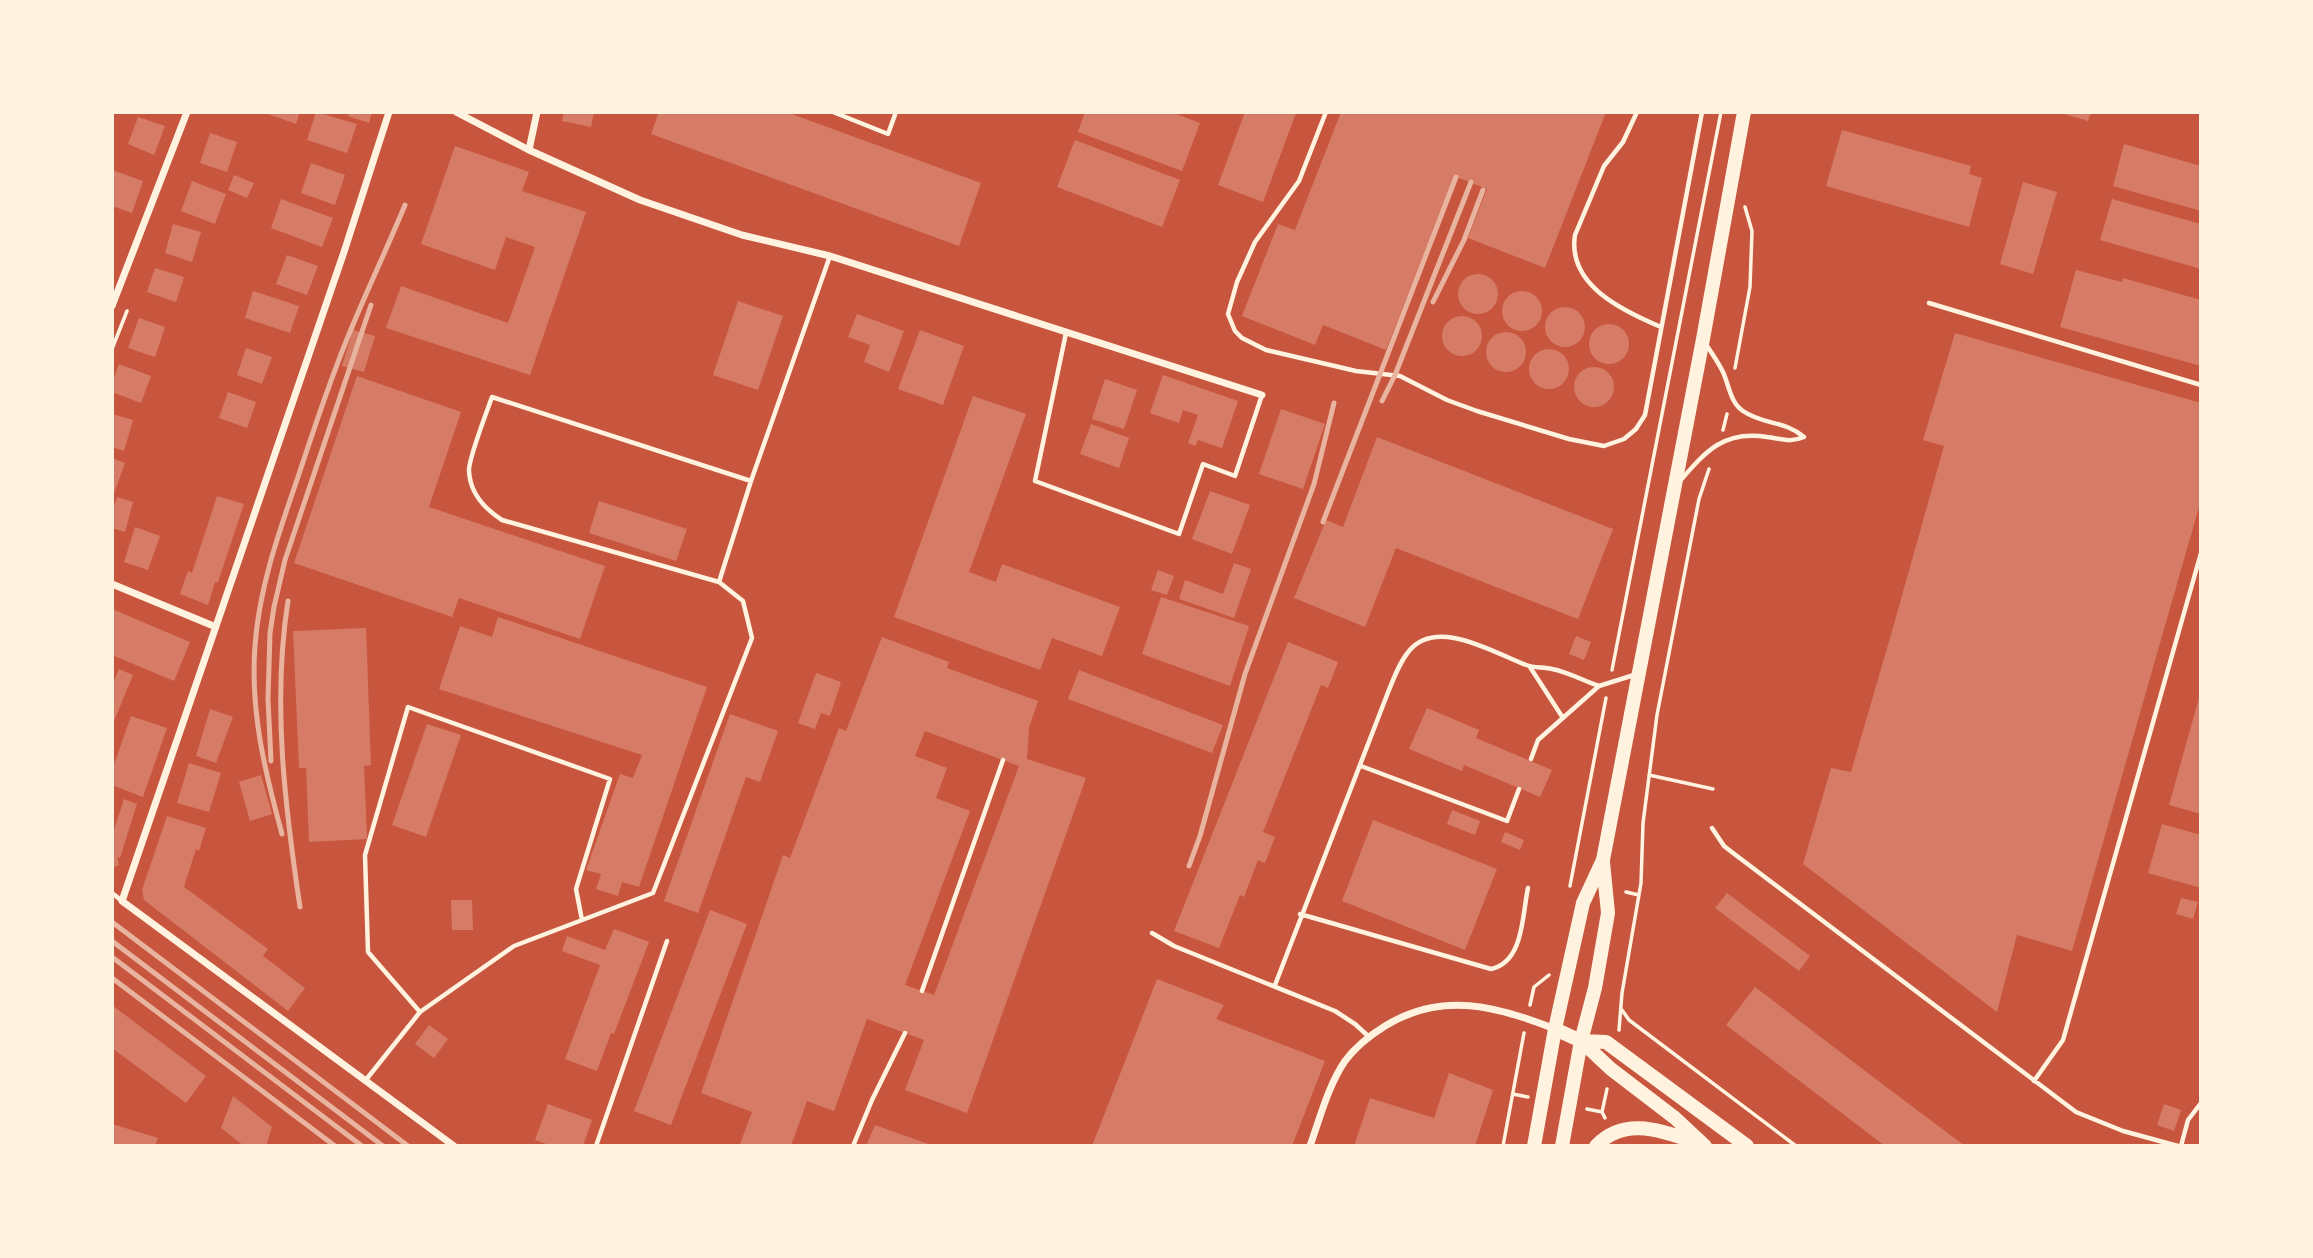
<svg xmlns="http://www.w3.org/2000/svg" width="2313" height="1258" viewBox="0 0 2313 1258" font-family="'Fira Sans Condensed',sans-serif">
	<style>
		.building { fill: #d67c66; fill-rule: evenodd }
		.lines { fill: none; stroke-linecap: round; stroke-linejoin: round }
		.path { stroke: #fff3e0; stroke-width: 3.5 }
		.service { stroke: #fff3e0; stroke-width: 4.5 }
		.minor { stroke: #fff3e0; stroke-width: 7 }
		.secondary { stroke: #fff3e0; stroke-width: 14 }
		.rail { stroke: #e9b49f; stroke-width: 5 }
	</style>
	<rect width="100%" height="100%" fill="#c8553d"/>
	<!-- building -->
	<path class="building" d="M269 112H300L296 124 268 114Z
		M316 112 357 124 347 153 307 140Z
		M349 112H372L369 123 348 116Z
		M564 112H594L591 127 562 121Z
		M659 112H786L981 183 959 246 651 134Z
		M1085 112H1171L1200 123 1182 171 1078 132Z
		M1245 112 1296 113 1263 202 1218 185Z
		M1341 112H1606L1545 268 1468 238 1487 189 1454 176 1386 350 1323 325 1315 345 1242 316 1278 224 1295 230Z
		M2058 112H2091L2088 121Z
		M138 117 165 126 154 155 128 144Z
		M1842 130 1971 166 1969 174 1982 178 1969 227 1826 186Z
		M210 133 237 142 227 172 200 163Z
		M1075 140 1180 180 1162 227 1057 187Z
		M2124 144 2201 166V211L2113 186Z
		M455 146 529 172 522 191 586 212 530 375 386 328 401 286 508 323 535 247 506 237 495 270 421 244Z
		M311 163 345 175 335 205 301 193Z
		M112 170 143 181 132 213 112 206Z
		M234 175 254 183 247 198 228 190Z
		M192 181 226 194 215 224 181 211Z
		M2023 182 2057 192 2033 274 2000 264Z
		M281 199 333 218 322 247 271 228Z
		M2112 199 2201 224V269L2100 240Z
		M173 224 201 232 192 262 165 253Z
		M287 255 318 266 307 295 276 284Z
		M155 268 184 277 176 302 147 292Z
		M2076 270 2122 282 2123 278 2201 300V366L2060 327Z
		M1458 294a20 20 0 1 1 40 0a20 20 0 1 1-40 0Z
		M253 291 299 306 290 333 245 318Z
		M1502 311a20 20 0 1 1 40 0a20 20 0 1 1-40 0Z
		M738 301 783 316 758 390 713 375Z
		M1545 327a20 20 0 1 1 40 0a20 20 0 1 1-40 0Z
		M857 314 904 331 889 372 864 362 870 345 848 337Z
		M1442 336a20 20 0 1 1 40 0a20 20 0 1 1-40 0Z
		M139 318 165 327 155 357 128 348Z
		M1589 344a20 20 0 1 1 40 0a20 20 0 1 1-40 0Z
		M353 330 375 336 364 372 342 366Z
		M920 330 964 346 943 405 898 389Z
		M1486 352a20 20 0 1 1 40 0a20 20 0 1 1-40 0Z
		M1955 333 2201 403V500L2072 951 2017 935 1997 1012 1803 864 1831 768 1851 772 1892 631 1944 446 1923 440Z
		M246 348 272 357 262 384 237 375Z
		M1529 369a20 20 0 1 1 40 0a20 20 0 1 1-40 0Z
		M119 364 151 376 141 403 112 392V384Z
		M1574 387a20 20 0 1 1 40 0a20 20 0 1 1-40 0Z
		M1163 375 1238 401 1222 448 1198 440 1195 446 1188 443 1198 415 1183 410 1179 423 1150 413Z
		M357 376 461 412 429 507 605 566 580 639 459 598 452 617 294 563Z
		M1105 379 1137 390 1124 429 1092 419Z
		M228 392 256 402 247 428 219 418Z
		M973 396 1026 414 969 572 996 582 1002 564 1120 607 1102 656 1052 638 1040 670 894 617Z
		M1281 409 1325 424 1303 489 1259 474Z
		M112 414 133 420 124 451 112 447Z
		M1091 424 1129 438 1119 468 1080 454Z
		M1377 437 1613 529 1578 619 1396 548 1365 627 1294 598 1326 520 1343 527Z
		M112 458 125 463 112 499Z
		M1210 491 1250 505 1232 554 1192 539Z
		M217 496 244 504 218 582H215L208 605 180 594 188 571 192 573Z
		M117 497 133 502 125 532 112 528V513Z
		M599 501 687 529 676 561 589 533Z
		M135 527 160 536 148 570 124 562Z
		M1234 563 1251 569 1234 618 1179 599 1185 580 1223 594Z
		M1158 570 1174 576 1167 595 1151 590Z
		M1161 597 1249 626 1230 686 1142 654Z
		M112 609 190 642 174 681 112 655Z
		M498 617 707 687 639 887 622 882 618 896 596 889 601 874 586 870 620 774 633 778 642 755 439 689 460 626 492 637Z
		M366 628 371 765 364 766 367 839 309 842 306 768H299L293 631Z
		M1576 636 1591 642 1584 660 1569 654Z
		M882 637 949 662 947 668 1038 701 1029 728 1027 759 1086 778 967 1113 905 1090 924 1040 867 1019 834 1111 807 1101 791 1146H747L740 1144 752 1112 701 1093 783 855 790 858 839 728 846 731ZM925 731 1019 766 934 995 905 985 970 811 936 798 947 768 915 756Z
		M1288 642 1338 662 1328 688 1321 685 1263 832 1275 837 1265 863 1258 860 1244 897 1240 895 1219 948 1174 931Z
		M119 669 133 675 112 726V686Z
		M1079 670 1223 725 1212 753 1068 699Z
		M816 673 841 682 830 716 821 713 815 729 798 723Z
		M2201 691V814L2169 805Z
		M1427 708 1479 730 1476 738 1552 770 1540 797 1464 765 1462 771 1409 749Z
		M210 709 233 717 216 763 196 756Z
		M730 714 778 731 760 782 746 777 698 913 664 901Z
		M131 716 167 728 143 797 112 785V770Z
		M427 724 461 735 426 837 392 825Z
		M189 763 221 773 209 812 177 803Z
		M261 775 272 814 250 821 239 782Z
		M124 799 137 804 120 858 117 857 119 865 114 867 112 866V836Z
		M1452 810 1480 821 1475 835 1447 824Z
		M167 816 206 828 199 851 196 849 184 887 268 949 263 956 305 988 288 1011 144 900 142 890Z
		M1373 820 1497 869 1465 950 1342 901Z
		M2162 824 2201 835V888L2148 873Z
		M1505 832 1524 840 1520 850 1501 842Z
		M1727 893 1810 956 1799 971 1715 908Z
		M2181 898 2198 902 2193 919 2176 914Z
		M451 900H472L473 930H452Z
		M710 910 747 924 671 1125 634 1111Z
		M614 929 649 942 614 1034 611 1033 597 1071 565 1059 600 965 562 951 567 936 605 950Z
		M1157 979 1224 1005 1216 1019 1325 1061 1292 1146H1092Z
		M1755 987 1881 1083 1965 1146H1885L1726 1025Z
		M112 1005 206 1076 186 1103 112 1048Z
		M429 1025 448 1039 434 1058 415 1044Z
		M1449 1073 1493 1090 1475 1146H1354L1370 1098 1434 1118Z
		M233 1096 272 1127 266 1146H244L221 1128Z
		M548 1104 592 1120 583 1146H552L535 1140Z
		M2164 1104 2181 1110 2174 1131 2157 1125Z
		M112 1124 158 1138 155 1146H112Z
		M875 1125 934 1146H866Z"/>
	<g class="lines">
		<!-- path -->
		<path class="path" d="M112 349 127 311
			M1735 368 1750 287 1752 231 1745 207
			M1723 430 1727 414
			M1612 670 1721 112
			M1649 775 1713 789
			M1570 886 1606 698
			M1626 892 1639 895
			M1530 1005 1534 987 1549 975
			M1622 1010 1629 1020 1796 1146
			M1619 1030 1622 993 1641 883 1643 823 1657 715 1699 499 1709 469
			M1513 1094 1528 1097
			M1587 1109 1602 1112
			M1605 1118 1602 1112 1607 1089
			M1503 1146 1524 1033"/>
		<!-- service -->
		<path class="service" d="M833 112 888 134 896 112
			M1326 112 1299 181 1255 242 1237 282 1228 314 1235 331 1242 338 1266 350 1356 371 1400 376 1447 400 1477 411 1569 439 1604 446 1624 439 1636 429 1645 415 1702 112
			M1637 112 1623 142 1604 166 1575 235C1567 285 1623 311 1661 327
			M1929 303 2201 385
			M1066 333 1035 481 1179 534 1203 464 1235 476 1262 395
			M1680 481C1706 451 1724 430 1767 437 1782 439 1790 443 1804 437 1784 420 1763 425 1743 411 1730 402 1729 385 1723 372 1718 362 1711 352 1705 343
			M719 582 502 520C485 509 470 493 469 471 468 460 487 411 492 397L751 481
			M1530 667 1563 718
			M1531 759 1538 740 1599 686 1634 675
			M1361 766 1507 821 1519 789
			M1712 828 1724 846 1733 853 2076 1112 2123 1131 2178 1146
			M112 893 122 901
			M1300 914 1491 969C1524 962 1522 915 1528 888
			M1152 933 1174 946 1335 1011 1355 1024 1368 1036
			M1275 985 1387 695C1393 680 1399 663 1409 651 1437 617 1494 653 1526 665 1534 668 1543 667 1552 669 1568 672 1584 681 1599 686
			M922 991 1003 760
			M420 1012 368 952 365 855 408 707 610 779 576 889 582 920
			M365 1081 420 1012 514 946 653 893 752 638 743 601 719 582 751 481 830 256
			M2034 1081 2063 1040 2201 553
			M596 1146 667 941
			M853 1146 872 1100 905 1033
			M2181 1146 2188 1120 2201 1103"/>
		<!-- minor -->
		<path class="minor" d="M389 112 344 252 122 901 454 1146
			M456 112 529 150 640 200 742 235 830 256 1262 395
			M529 150 537 112
			M112 306 187 112
			M112 584 216 627
			M1310 1146C1320 1118 1328 1086 1345 1061 1356 1046 1369 1036 1385 1026 1442 991 1497 1006 1555 1029"/>
		<!-- secondary -->
		<path class="secondary" d="M1555 1029 1581 1041 1611 1069 1675 1118 1705 1146
			M1581 1041 1606 1042 1747 1146
			M1534 1146 1555 1029 1583 903 1603 860 1703 339 1744 112
			M1562 1146 1581 1041 1595 988 1608 913 1603 862
			M1596 1146C1626 1115 1663 1132 1699 1143"/>
		<!-- rail -->
		<path class="rail" d="M1433 302 1464 240 1483 190
			M1382 401 1395 375 1471 182
			M1323 522 1456 177
			M288 601C272 702 285 807 300 907
			M271 761 268 699 270 633 274 607 285 560 371 305
			M282 834C265 772 250 711 255 646 259 588 279 532 298 477 315 426 331 376 352 327 369 286 388 246 405 205
			M1189 866 1200 836 1245 674 1314 484 1334 403
			M112 922 408 1146
			M112 941 383 1146
			M112 957 362 1146
			M112 978 335 1146"/>
	</g>
	<!-- border -->
	<rect width="2313" height="1258" fill="none" stroke="#fff3e0" stroke-width="228"/>
</svg>
